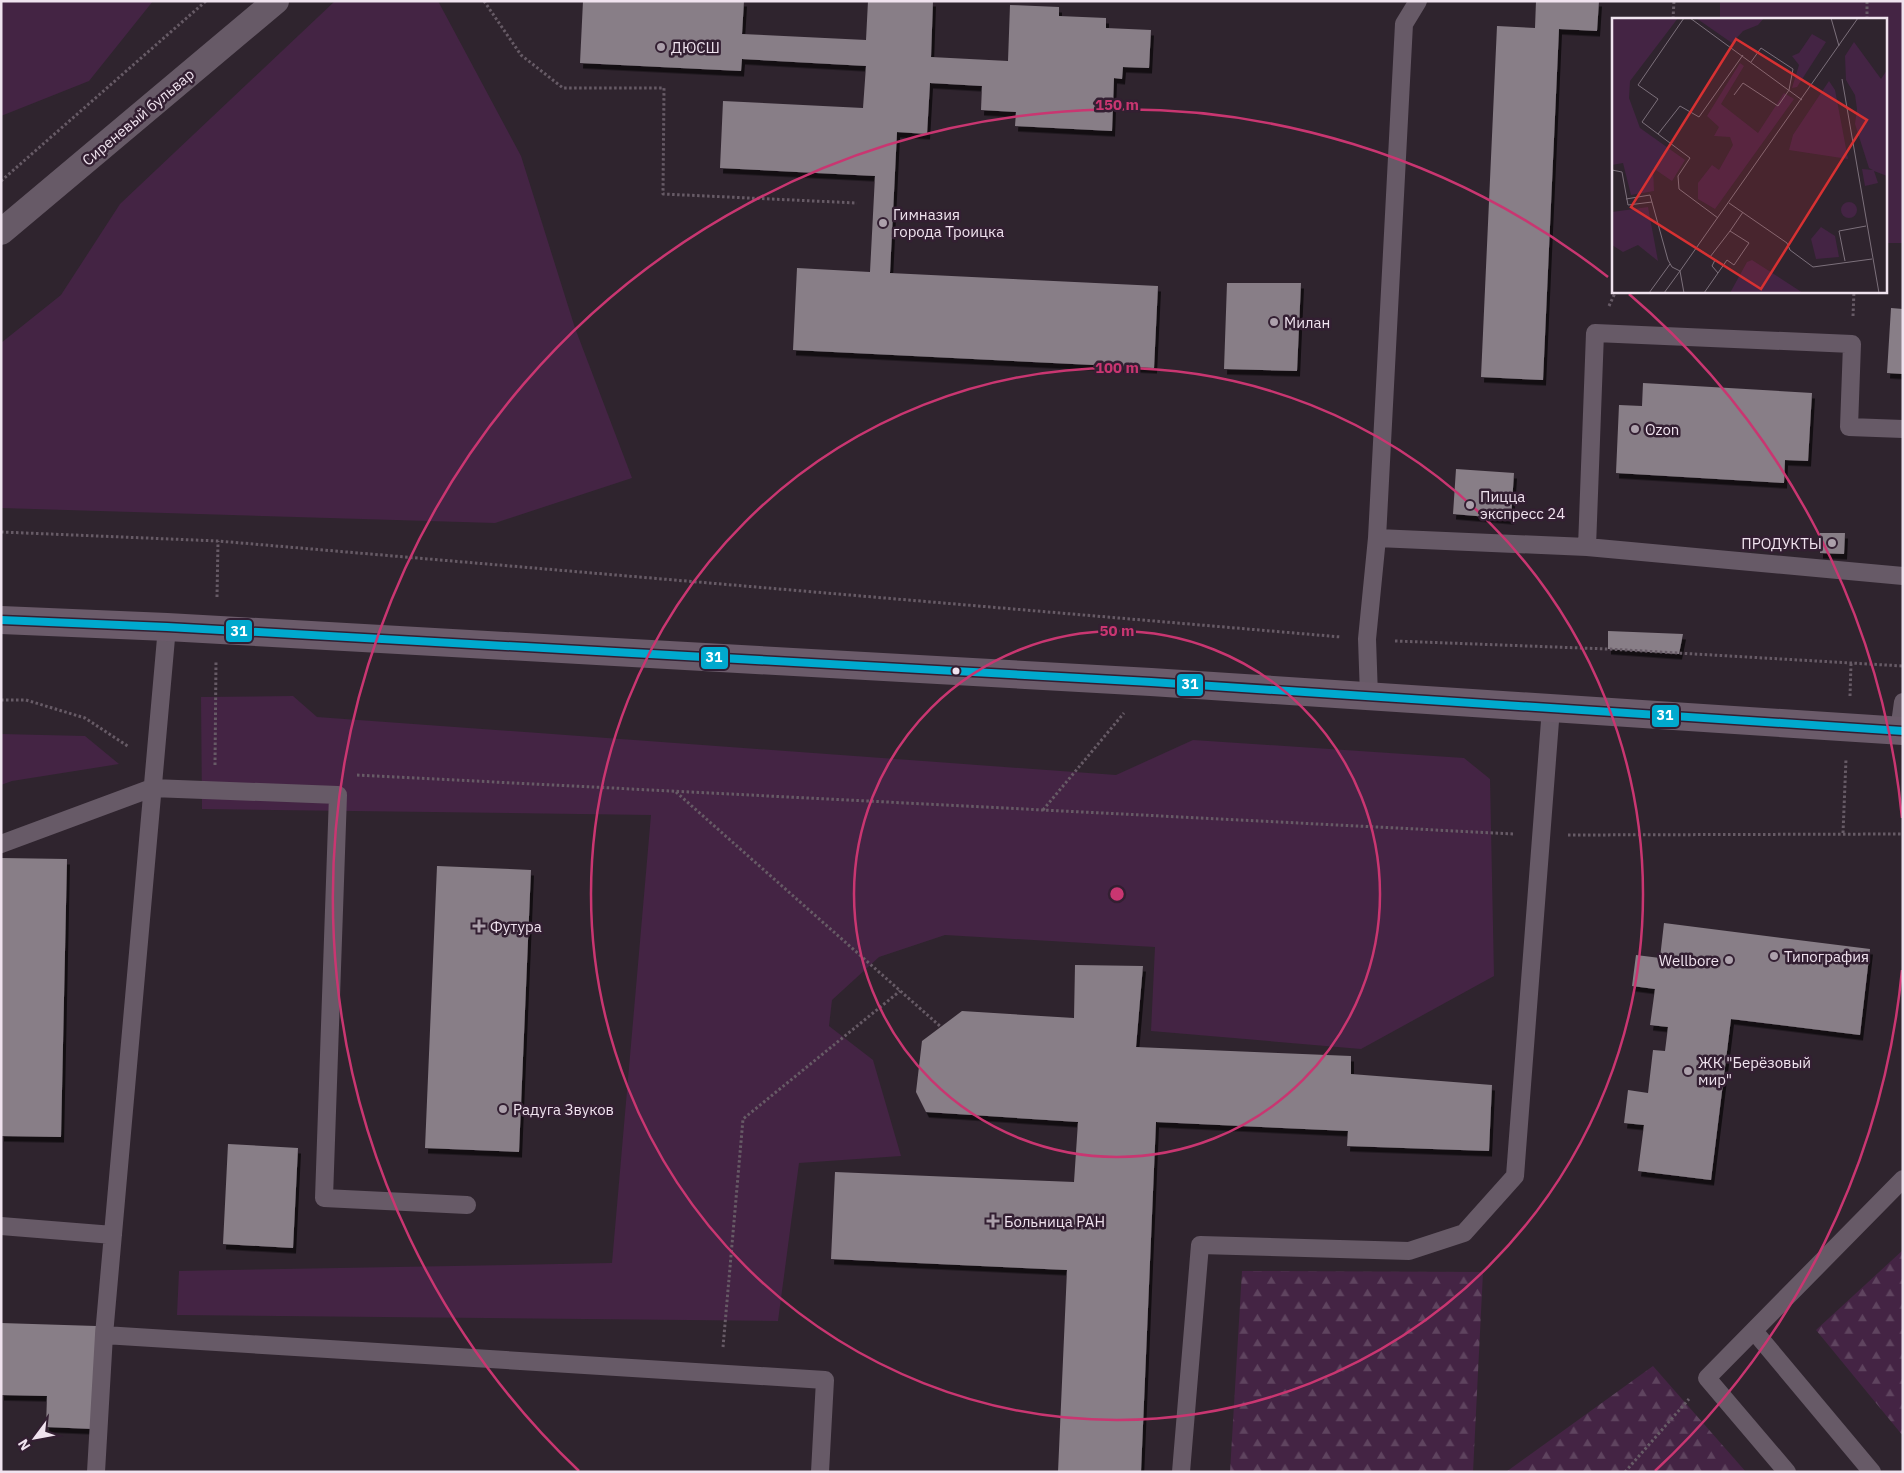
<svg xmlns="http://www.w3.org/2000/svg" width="1904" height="1473" viewBox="0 0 1904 1473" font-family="'IBM Plex Sans',sans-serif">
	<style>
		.green { fill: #442444 }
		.forest { fill: url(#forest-firs) }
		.building { fill: #887e87; filter: url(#shadow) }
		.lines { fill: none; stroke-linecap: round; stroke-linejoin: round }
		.path { stroke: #675b66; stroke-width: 3; stroke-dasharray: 2.5 2.5; stroke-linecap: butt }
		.service { stroke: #675a67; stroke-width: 18 }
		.pedestrian { stroke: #675a67; stroke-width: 26 }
		.secondary { stroke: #6b5b6a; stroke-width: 28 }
		.bus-1-casing { stroke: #331f32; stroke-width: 11 }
		.bus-1 { stroke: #00a9ce; stroke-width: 8 }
		.ring { fill: none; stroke: #c93671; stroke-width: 2.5 }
		.poi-dot { fill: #aca0ab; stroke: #331f32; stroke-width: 2 }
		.bus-dot { fill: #f0e3ef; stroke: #331f32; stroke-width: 2 }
		.labels { text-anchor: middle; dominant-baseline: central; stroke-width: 5; stroke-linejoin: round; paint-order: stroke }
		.poi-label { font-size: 15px; fill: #f0e3ef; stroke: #331f32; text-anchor: start }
		.street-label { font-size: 15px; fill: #f0e3ef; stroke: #331f32 }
		.inset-road { fill: none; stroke: #7c707b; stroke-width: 1 }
		.view { fill: #d73132; fill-opacity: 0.15; stroke: #d73132; stroke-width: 2.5 }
		.inset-edge { fill: none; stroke: #f0e3ef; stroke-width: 2.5 }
		.centre { fill: #c93671; stroke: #331f32; stroke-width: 2.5 }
		.ring-label { font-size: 15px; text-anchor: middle; font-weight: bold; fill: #c93671; stroke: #331f32; stroke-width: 5; stroke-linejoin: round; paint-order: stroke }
		.line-badge { stroke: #331f32; stroke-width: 2 }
		.badge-label { font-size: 14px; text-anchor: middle; font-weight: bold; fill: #fff }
	</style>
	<defs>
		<pattern id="forest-firs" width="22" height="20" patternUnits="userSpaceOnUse" patternTransform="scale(1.25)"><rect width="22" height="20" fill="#442444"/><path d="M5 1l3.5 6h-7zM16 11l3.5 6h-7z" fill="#5f445f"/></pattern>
		<filter id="shadow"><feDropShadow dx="3" dy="5.5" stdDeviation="0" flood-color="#0009"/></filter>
	</defs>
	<rect width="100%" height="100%" fill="#2f242e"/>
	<!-- green -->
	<path class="green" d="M1 1H153L89 81 1 116Z
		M335 1H438L521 156 575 328 632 478 495 523 1 508V343L61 295 120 204Z
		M1720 1H1903V243H1885V19H1720Z
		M293 696 317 717 1116 775 1193 740 1464 758 1490 779 1494 976 1361 1049 1151 1031 1155 947 945 935 879 957 832 1000 829 1026 873 1060 901 1156 799 1163 778 1321 177 1315 179 1271 612 1263 651 815 202 809 201 697Z
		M1 734 85 736 119 764 12 781 1 785Z"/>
	<!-- forest -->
	<path class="forest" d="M1903 1250V1436L1816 1330Z
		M1242 1271 1483 1272 1473 1472H1230Z
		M1653 1366 1746 1472H1506Z"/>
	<!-- building -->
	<path class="building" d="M583 1H744L742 34 866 40 868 1H933L931 57 1008 61 1010 5 1059 7V16L1106 18V28L1151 30 1149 68 1123 67 1122 79 1114 78 1112 131 1015 126 1016 112 981 110 982 86 930 83 927 134 897 132 890 273 1158 286 1154 368 793 350 797 268 870 272 875 176 720 168 723 101 863 108 866 66 742 59 741 71 580 63Z
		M1536 1H1599L1597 31 1559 29 1543 380 1481 377 1497 26 1535 28Z
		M1227 283H1301L1297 371 1224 369Z
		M1891 308 1903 309V374L1887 373Z
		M1643 383 1812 393 1808 461 1785 460 1784 483 1616 473 1619 405 1642 406Z
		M1456 469 1514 473 1511 519 1453 514Z
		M1820 533H1845L1844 554 1820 553Z
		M1608 631 1683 634 1679 654 1608 649Z
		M1 858 67 859 61 1137 1 1136Z
		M437 866 531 870 519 1152 425 1148Z
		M1664 923 1870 949 1860 1035 1731 1019 1711 1180 1638 1171 1644 1125 1624 1123 1628 1090 1648 1093 1653 1050 1665 1051 1668 1027 1650 1025 1655 989 1632 986 1636 955 1660 958Z
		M1075 965 1143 966 1136 1047 1351 1056V1074L1492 1085 1489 1151 1347 1146 1348 1131 1156 1122 1141 1472H1058L1067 1270 831 1259 835 1172 1074 1182 1078 1122 926 1112 916 1092 922 1041 962 1011 1074 1018Z
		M228 1144 298 1148 293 1248 223 1244Z
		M1 1323 96 1326 93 1429 46 1427 47 1396 1 1395Z"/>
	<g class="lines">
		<!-- path -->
		<path class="path" d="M484 1 521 55 563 88H664L663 194 857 203
			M1673 19 1674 1
			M1867 19V1
			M1 181 206 1
			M1609 306 1616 291
			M1853 316 1854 291
			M1 532 218 541 1341 637
			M217 597 218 541
			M1395 641 1608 649 1903 666
			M1850 696 1851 663
			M1 700H26L85 718 129 747
			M215 765 216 661
			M357 775 1514 834
			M676 792 941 1027
			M1043 810 1124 713
			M1843 833 1846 759
			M1568 835 1903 834
			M723 1347 743 1119 900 991
			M1625 1472 1689 1399"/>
		<!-- service -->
		<path class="service" d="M1377 538 1587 547 1595 333 1852 344 1849 427 1903 429
			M1587 547 1903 576
			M1369 696 1367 639 1377 538 1404 24 1418 1
			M1899 731 1903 702
			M1 844 152 788 338 795 324 1198 467 1205
			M1 1226 113 1235
			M1754 1331 1872 1472
			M104 1335 825 1380 820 1472
			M96 1472 104 1335 167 627
			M1181 1472 1200 1245 1409 1251 1464 1233 1515 1176 1551 708
			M1787 1472 1707 1378 1903 1179"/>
		<!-- pedestrian -->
		<path class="pedestrian" d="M1 232 276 1"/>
		<!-- secondary -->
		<path class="secondary" d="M1 620 167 627 1151 682 1903 731"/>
		<!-- bus-1 casing -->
		<g class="bus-1-casing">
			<path id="bus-1" d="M1 620 167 627 1151 682 1903 731"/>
		</g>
		<!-- bus-1 -->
		<use href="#bus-1" class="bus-1"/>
	</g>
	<!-- distance rings -->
	<g class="ring">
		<circle cx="1117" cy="894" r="263"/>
		<circle cx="1117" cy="894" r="526"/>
		<path d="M1902 970A789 789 0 0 1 1655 1471M579 1471A789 789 0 0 1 1608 277M1629 294A789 789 0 0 1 1902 818"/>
	</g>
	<!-- markers -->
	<g class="poi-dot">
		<circle cx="661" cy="47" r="5"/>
		<circle cx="883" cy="223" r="5"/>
		<circle cx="1274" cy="322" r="5"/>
		<circle cx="1635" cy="429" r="5"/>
		<circle cx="1470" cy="505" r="5"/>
		<circle cx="1832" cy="543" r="5"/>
		<path d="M476.5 918.5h5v5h5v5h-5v5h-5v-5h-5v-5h5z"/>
		<circle cx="1774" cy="956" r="5"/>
		<circle cx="1729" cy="960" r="5"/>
		<circle cx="1688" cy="1071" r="5"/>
		<circle cx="503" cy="1109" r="5"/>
		<path d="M990.5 1213.5h5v5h5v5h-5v5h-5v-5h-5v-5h5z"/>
	</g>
	<circle class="bus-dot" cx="956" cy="671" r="4.5"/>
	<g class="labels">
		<!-- poi labels -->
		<g class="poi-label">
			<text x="671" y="47">ДЮСШ</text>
			<text x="893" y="214">Гимназия<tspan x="893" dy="17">города Троицка</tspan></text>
			<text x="1284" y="322">Милан</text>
			<text x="1645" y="429">Ozon</text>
			<text x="1480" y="496">Пицца<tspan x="1480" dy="17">экспресс 24</tspan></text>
			<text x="1822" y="543" text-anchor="end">ПРОДУКТЫ</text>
			<text x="490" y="926">Футура</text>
			<text x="1784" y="956">Типография</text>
			<text x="1719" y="960" text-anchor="end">Wellbore</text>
			<text x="1698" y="1062">ЖК "Берёзовый<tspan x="1698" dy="17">мир"</tspan></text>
			<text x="513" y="1109">Радуга Звуков</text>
			<text x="1004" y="1221">Больница РАН</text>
		</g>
		<!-- street labels -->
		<g class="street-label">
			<text transform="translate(138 117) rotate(-40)">Сиреневый бульвар</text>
		</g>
	</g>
	<!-- overview -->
	<g transform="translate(1612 18)">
		<rect width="275" height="275" fill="#2f242e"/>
		<path d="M200 16 214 24 185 69 180 70 187 47 180 38 187 35ZM242 24 269 61 275 52V158L262 153 266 165 253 168 250 151 261 152 257 150 243 106 245 91 243 77 234 62 233 38ZM128 45 132 48 109 86 146 115 172 75 182 81 103 191 86 181V165L100 147 107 152 121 127 118 119 102 118 107 109 95 98ZM217 63 223 72 236 141 177 132 181 117ZM229 192a8 8 0 1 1 16 0a8 8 0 1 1-16 0ZM209 209 223 218 227 239 204 241 199 221ZM140 242 191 275H118L135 244Z" fill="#442444"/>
		<path d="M0 0H66L18 63 17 80 28 110 73 142 60 163 41 150 42 173 19 177 11 145 0 147ZM84 0H152L146 7 131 13 120 25ZM36 189 46 243 26 227 11 234 0 227V194Z" fill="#442444"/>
		<path class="inset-road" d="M72 0 26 67 46 81 30 104 78 140 66 158 67 171 106 200M78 0 190 82M219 0 227 28M230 61 267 275M122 77 131 65 166 88 177 72 181 51 149 30 139 44M46 116 68 88 87 99 131 37M0 152 10 154 16 187 40 184M14 181 38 177 56 242 60 249 68 253 52 275M117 185 175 225 178 232 201 249 260 241M85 230 103 242 100 248 106 255M98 239 118 213M233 243 227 213 254 208M37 275 58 246M72 275 68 253 246 0M92 275 115 242 122 247 137 225 118 213 131 194"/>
		<path class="view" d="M124 21 255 102 149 271 19 189Z"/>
		<rect width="275" height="275" class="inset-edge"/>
	</g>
	<circle cx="1117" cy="894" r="8" class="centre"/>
	<g class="ring-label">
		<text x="1117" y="110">150 m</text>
		<text x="1117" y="373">100 m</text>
		<text x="1117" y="636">50 m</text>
	</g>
	<g class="line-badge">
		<rect x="225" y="619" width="28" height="24" rx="5" fill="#00a9ce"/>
		<rect x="700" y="646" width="29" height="24" rx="5" fill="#00a9ce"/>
		<rect x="1176" y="673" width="28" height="24" rx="5" fill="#00a9ce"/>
		<rect x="1651" y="704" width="29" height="24" rx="5" fill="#00a9ce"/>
	</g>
	<g class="badge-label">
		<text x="239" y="636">31</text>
		<text x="714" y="662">31</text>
		<text x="1190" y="689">31</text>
		<text x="1665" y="720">31</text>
	</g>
	<!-- border -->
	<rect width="1904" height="1473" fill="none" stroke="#f0e3ef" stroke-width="5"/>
	<!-- north arrow -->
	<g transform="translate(35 1438) rotate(238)" stroke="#331f32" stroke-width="4" paint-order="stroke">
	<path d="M0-4L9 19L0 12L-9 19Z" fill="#f0e3ef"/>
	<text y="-8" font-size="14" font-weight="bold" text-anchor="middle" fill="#f0e3ef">N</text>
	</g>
</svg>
